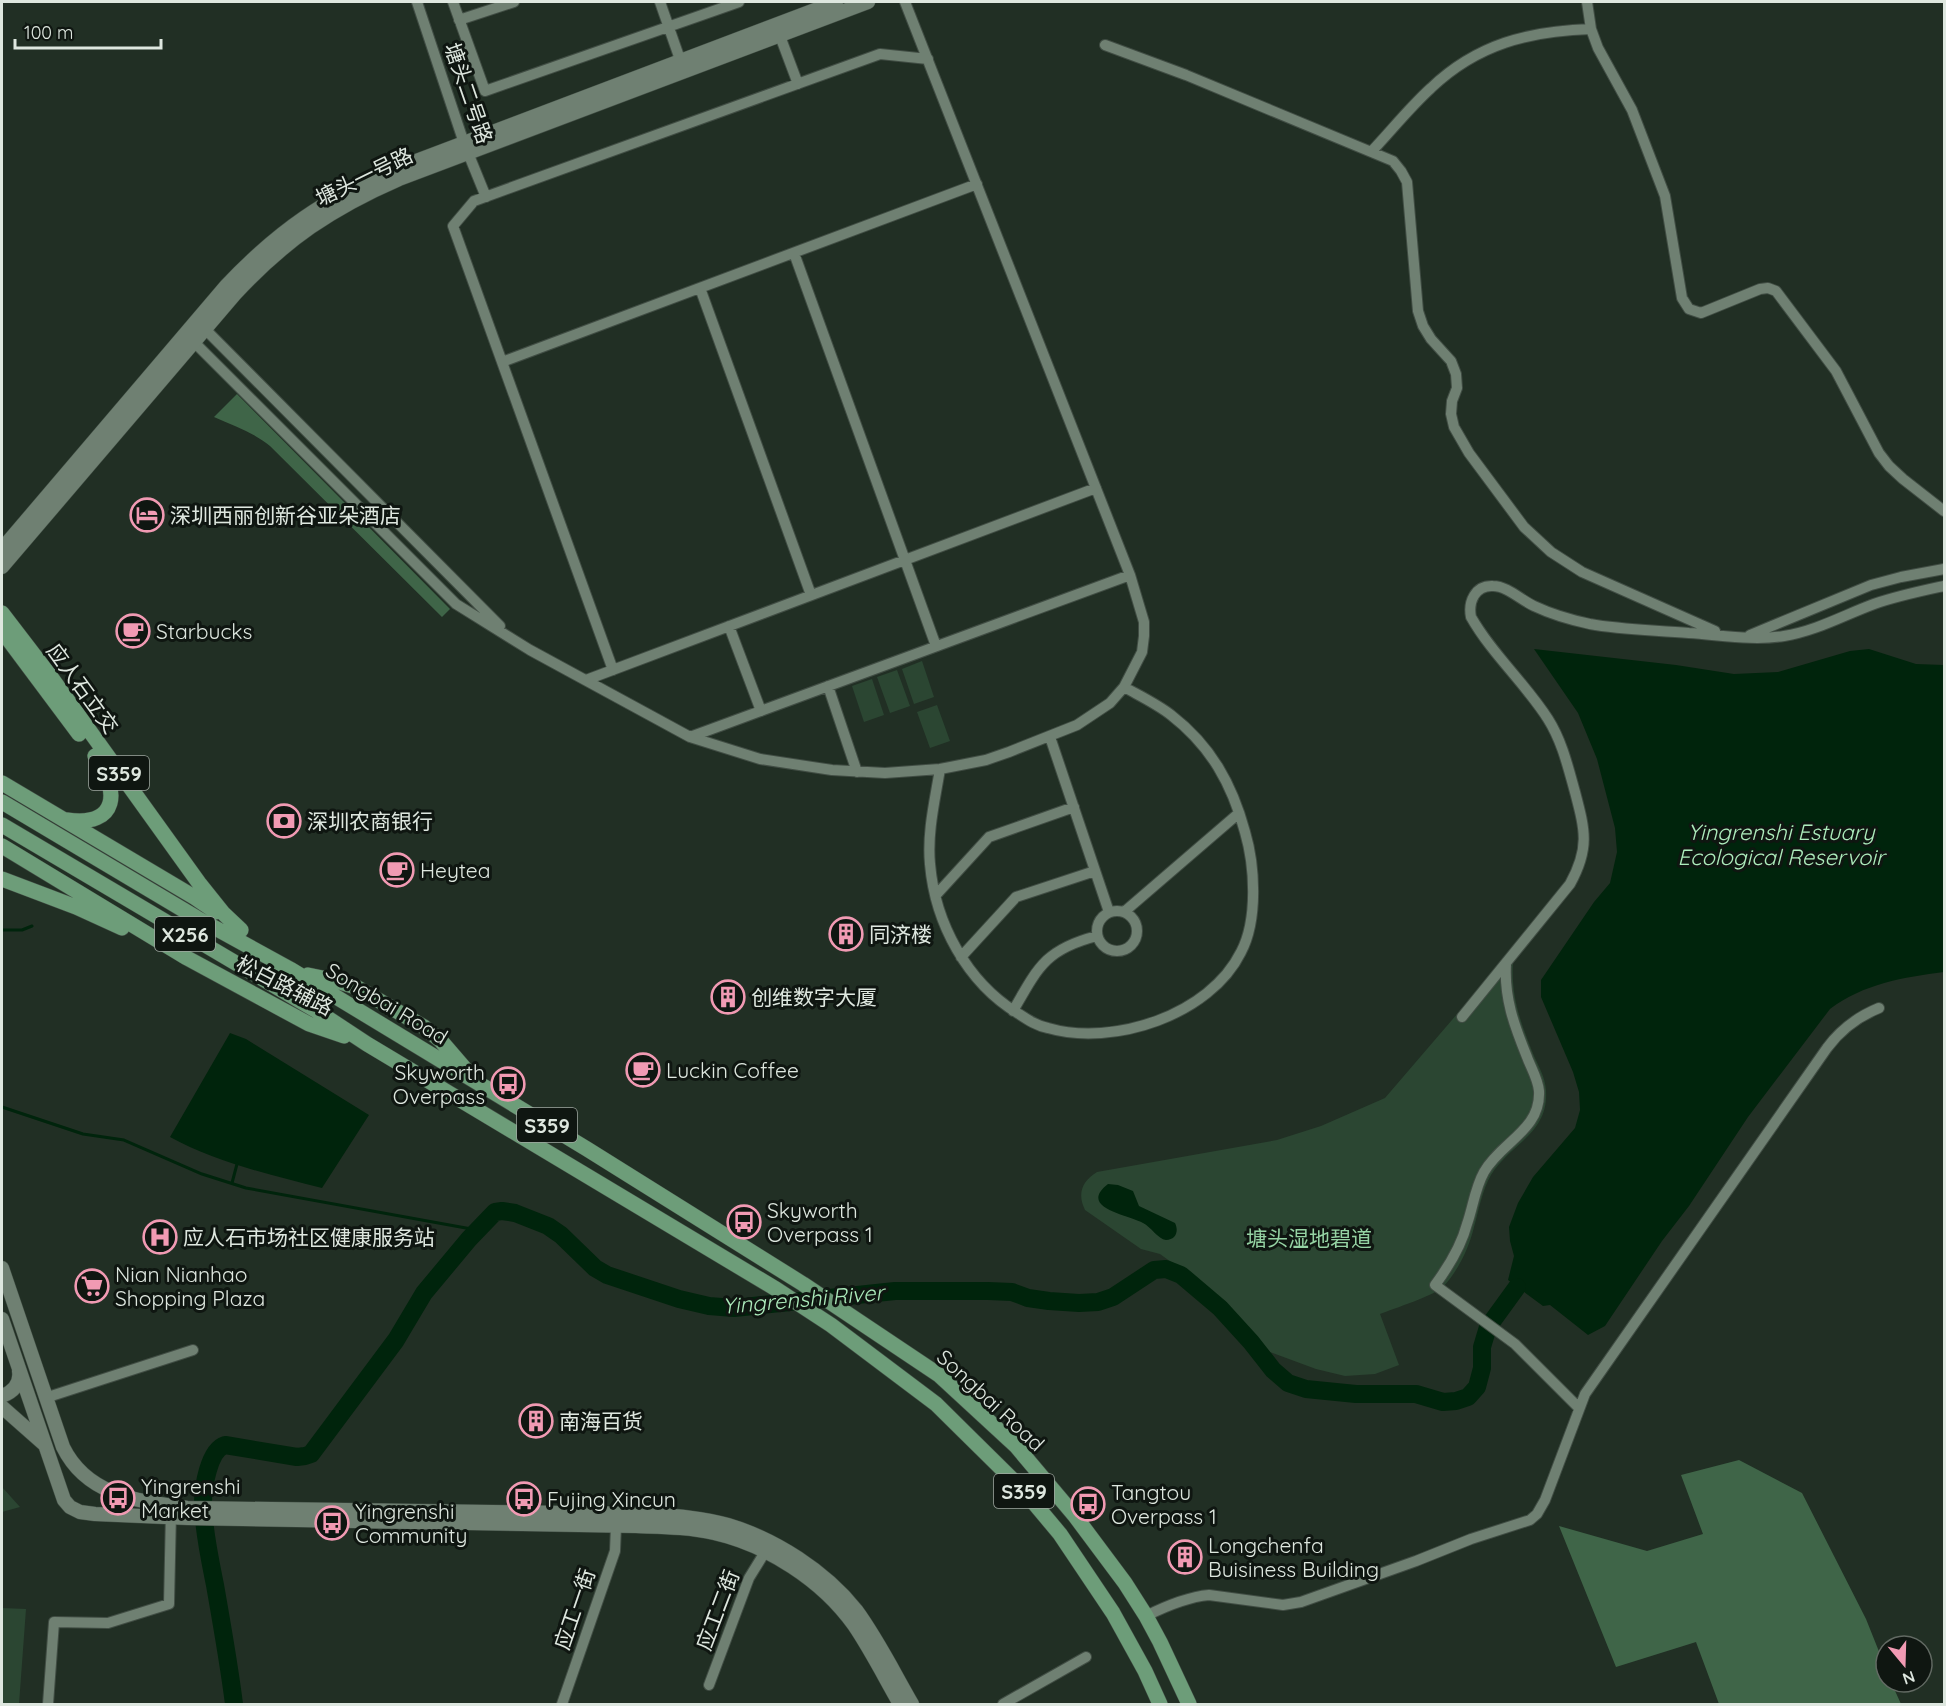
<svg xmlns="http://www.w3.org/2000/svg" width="1946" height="1706" viewBox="0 0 1946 1706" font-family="Quicksand,'Noto Sans SC',sans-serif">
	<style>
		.green { fill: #2b4632 }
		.forest { fill: #3f6548 }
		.water { fill: #00240c }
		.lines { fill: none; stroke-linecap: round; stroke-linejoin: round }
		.stream { stroke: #00240c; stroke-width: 3 }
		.river { stroke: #00240c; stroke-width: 18 }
		.minor-casing { stroke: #414d44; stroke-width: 12 }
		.tertiary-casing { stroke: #414d44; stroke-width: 15 }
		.primary-casing { stroke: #414d44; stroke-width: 16 }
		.minor { stroke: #6f8072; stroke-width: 10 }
		.tertiary { stroke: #6f8072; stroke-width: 14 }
		.primary { stroke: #6d9d79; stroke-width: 15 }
		.labels { text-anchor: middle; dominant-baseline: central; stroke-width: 6; stroke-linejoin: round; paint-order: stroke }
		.shield { fill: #0f1611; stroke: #a0a8a1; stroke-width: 1.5 }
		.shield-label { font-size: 20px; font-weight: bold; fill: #dee7df }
		.street-label { font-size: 21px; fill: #dee7df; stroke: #0f1611 }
		.poi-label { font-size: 21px; fill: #dee7df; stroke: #0f1611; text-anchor: start }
		.park-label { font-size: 21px; fill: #95d3a3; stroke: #0f1611 }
		.water-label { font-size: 22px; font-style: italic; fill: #adecbc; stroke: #0f1611 }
	</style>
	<rect width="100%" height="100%" fill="#212f24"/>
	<!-- green -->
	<path class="green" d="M922 661 934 697 914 704 902 669Z
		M897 670 910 706 890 713 877 677Z
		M872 679 884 715 864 722 852 686Z
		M937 705 950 741 930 748 917 712Z
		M1506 957 1513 963C1511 999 1521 1023 1534 1056 1539 1067 1545 1077 1546 1090 1549 1134 1511 1143 1491 1175 1482 1191 1479 1209 1474 1227 1469 1248 1458 1271 1443 1287 1435 1295 1393 1309 1380 1314L1399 1365 1375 1374 1345 1376 1316 1369 1270 1352 1226 1302 1160 1254 1141 1249 1085 1210C1077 1194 1082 1181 1097 1172L1277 1140 1321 1126 1385 1098Z
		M2 1487 20 1507 2 1512Z
		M2 1608 26 1609 19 1704H2Z"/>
	<!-- forest -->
	<path class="forest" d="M237 394 450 609 442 617 270 446C253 432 234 426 214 417Z
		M1739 1460 1802 1493 1866 1619 1886 1669V1682H1891L1901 1704H1719L1696 1642 1616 1667 1559 1526 1647 1551 1703 1534 1681 1475Z"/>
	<!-- water -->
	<path class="water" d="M1534 649 1676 665 1734 674 1778 672 1850 651 1869 649 1916 664 1944 665V972C1904 977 1863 984 1830 1009L1748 1117 1689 1206 1662 1241 1605 1326 1588 1335 1550 1305 1543 1306 1508 1280 1514 1256 1510 1241 1509 1227 1518 1203 1533 1177 1575 1128 1580 1110 1579 1092 1573 1072 1541 997V980L1594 902 1610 883 1617 852 1615 828 1597 759 1578 713Z
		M230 1033 246 1039 369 1115 322 1188C270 1175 216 1162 170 1137Z
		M1108 1184 1118 1185 1133 1191 1139 1206 1175 1223C1179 1231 1176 1240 1166 1240 1158 1239 1151 1227 1143 1223 1129 1215 1077 1208 1108 1184Z"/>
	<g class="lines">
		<!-- stream -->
		<path class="stream" d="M2 930H22L32 926
			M2 1107 83 1134 124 1140 202 1174 246 1188 477 1230
			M232 1183 237 1164"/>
		<!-- river -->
		<path class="river" d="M234 1704C229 1664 222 1625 215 1585 210 1560 203 1528 203 1503 203 1487 209 1450 225 1445L297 1457 305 1456 311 1454 396 1340 424 1293 469 1239 495 1212 502 1211 515 1213 548 1226 561 1235 595 1268 607 1275 679 1299 709 1306 734 1308 895 1291H988L1012 1292 1028 1298 1049 1301 1079 1303 1098 1302 1113 1297 1154 1270 1166 1269 1181 1275 1220 1308 1251 1342 1273 1370 1288 1383 1306 1389 1356 1394H1416L1443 1402 1456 1401 1468 1397 1477 1387 1482 1368V1347L1488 1327 1517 1287"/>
		<!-- minor casing -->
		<g class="minor-casing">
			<path id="minor" d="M417 2 464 143 486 197
				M453 2 485 91 739 2
				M660 2 683 68
				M1587 2 1591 29 1598 48 1632 110 1665 196 1682 298 1689 309 1701 313 1760 289 1768 288 1776 291 1836 371 1879 453 1889 466 1903 479 1944 511
				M459 20 514 2
				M777 28 798 84
				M1105 45 1186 75 1393 161 1401 171 1407 182 1418 311 1423 326 1431 339 1451 361 1456 374 1457 388 1452 401 1451 414 1454 427 1469 453 1524 527 1551 552 1582 572 1715 631
				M1371 152C1391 131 1409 108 1431 88 1477 44 1529 31 1591 29
				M794 253 936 646
				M700 288 811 595
				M200 324 500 626
				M190 338 456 604 530 650 690 737 760 759 832 770 885 773 940 769 986 760 1009 752 1077 725 1110 703 1124 687 1142 652 1144 636V622L1130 575 905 2
				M502 362 977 184
				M729 626 761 711
				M1750 635 1871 585 1901 577 1944 569
				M613 670 453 226 474 201 880 54 928 59
				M586 680 1096 488
				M828 686 857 772
				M690 737 1130 575
				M1050 737 1109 912
				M940 769C935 800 927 832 930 864 935 923 967 983 1019 1014 1028 1020 1037 1026 1048 1028 1113 1047 1210 1015 1241 952 1258 920 1255 866 1245 832 1232 784 1211 746 1171 715 1157 704 1140 696 1124 687
				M936 895 989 837 1074 807
				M1097 931a20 20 0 1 1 40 0a20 20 0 1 1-40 0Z
				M1124 912 1239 813
				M961 957 1016 897 1095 871
				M1506 964C1504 998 1514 1025 1527 1057 1531 1068 1538 1079 1539 1091 1541 1130 1501 1142 1484 1172 1475 1188 1473 1207 1467 1224 1461 1247 1449 1266 1435 1285L1515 1344 1579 1408
				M1013 1011C1038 967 1046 949 1097 936
				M1462 1017 1570 884C1590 848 1585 830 1575 792 1568 767 1562 741 1548 719 1525 683 1492 654 1471 617 1468 602 1475 585 1493 586 1507 586 1521 600 1534 606 1551 614 1571 620 1590 624 1622 630 1656 630 1689 633 1721 635 1753 641 1784 636 1816 631 1844 615 1874 604 1897 596 1921 591 1944 586
				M45 1398 193 1350
				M1146 1616C1166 1606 1187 1597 1209 1595L1283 1605 1301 1602 1416 1561 1471 1539 1530 1520 1537 1514 1545 1500 1585 1394 1827 1048C1841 1029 1857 1017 1879 1008
				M709 1685 749 1578 765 1552
				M48 1704 54 1622 108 1623 169 1604 171 1512
				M562 1704 615 1551 616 1526
				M1003 1704 1086 1657"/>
		</g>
		<!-- tertiary casing -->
		<g class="tertiary-casing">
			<path id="tertiary" d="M2 549 226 286C279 230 325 199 395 169L836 2
				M2 567 235 294C285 240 332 208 399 179L868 2
				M2 1268 63 1447C87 1496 138 1501 187 1508L651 1514C677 1516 703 1518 728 1525 775 1539 825 1571 856 1610 878 1640 894 1673 912 1704
				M2 1319 64 1500 70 1507 80 1512 95 1514 188 1518 636 1526C662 1527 688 1527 714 1533 767 1545 822 1580 854 1625 871 1650 885 1678 900 1704
				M2 1396C13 1392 21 1384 19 1371
				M2 1407 44 1444"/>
		</g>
		<!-- primary casing -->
		<g class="primary-casing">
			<path id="primary" d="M2 613 48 673 199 883 223 913 241 930
				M2 631 79 734
				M2 783 194 897 216 912
				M2 802 197 918 290 969 587 1149 803 1284 939 1375 1016 1446 1075 1516 1125 1583 1146 1616 1160 1642 1189 1704
				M67 820C119 827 120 790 95 756
				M2 825 317 1011 367 1044 776 1289 831 1325 936 1404 1024 1491 1060 1534 1113 1613 1145 1671 1160 1704
				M2 846 187 958 309 1024 344 1036
				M2 879 76 907 122 928
				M308 975 337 981 356 987 424 1027 441 1041 466 1070"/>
		</g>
		<!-- minor -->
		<use href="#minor" class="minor"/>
		<!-- tertiary -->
		<use href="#tertiary" class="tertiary"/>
		<!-- primary -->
		<use href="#primary" class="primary"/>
	</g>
	<!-- icons -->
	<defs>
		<g id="hotel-ring" transform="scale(1.725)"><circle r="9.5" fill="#0f1611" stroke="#f19ab3" stroke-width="1.5"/><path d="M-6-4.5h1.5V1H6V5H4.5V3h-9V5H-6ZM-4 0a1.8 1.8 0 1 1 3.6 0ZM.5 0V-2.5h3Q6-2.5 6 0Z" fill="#f19ab3"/></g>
		<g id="cafe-ring" transform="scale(1.725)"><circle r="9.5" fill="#0f1611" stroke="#f19ab3" stroke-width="1.5"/><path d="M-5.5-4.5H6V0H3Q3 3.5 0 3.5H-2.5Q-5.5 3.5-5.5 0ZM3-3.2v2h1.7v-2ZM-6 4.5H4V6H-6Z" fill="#f19ab3"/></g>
		<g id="bank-ring" transform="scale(1.725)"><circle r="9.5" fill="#0f1611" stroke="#f19ab3" stroke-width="1.5"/><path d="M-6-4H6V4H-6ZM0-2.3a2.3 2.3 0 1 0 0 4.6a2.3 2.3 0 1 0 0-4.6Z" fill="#f19ab3"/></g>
		<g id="building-ring" transform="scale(1.725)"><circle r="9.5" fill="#0f1611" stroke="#f19ab3" stroke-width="1.5"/><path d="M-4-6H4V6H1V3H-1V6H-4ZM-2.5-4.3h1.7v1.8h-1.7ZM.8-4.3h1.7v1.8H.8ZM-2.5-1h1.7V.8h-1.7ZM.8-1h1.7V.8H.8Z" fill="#f19ab3"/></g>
		<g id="bus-ring" transform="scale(1.725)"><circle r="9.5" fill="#0f1611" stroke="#f19ab3" stroke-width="1.5"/><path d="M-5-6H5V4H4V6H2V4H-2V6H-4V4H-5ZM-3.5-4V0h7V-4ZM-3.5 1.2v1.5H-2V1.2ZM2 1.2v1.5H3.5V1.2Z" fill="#f19ab3"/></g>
		<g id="hospital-ring" transform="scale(1.725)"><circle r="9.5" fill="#0f1611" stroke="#f19ab3" stroke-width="1.5"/><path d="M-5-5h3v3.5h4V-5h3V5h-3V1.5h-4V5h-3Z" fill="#f19ab3"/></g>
		<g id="supermarket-ring" transform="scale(1.725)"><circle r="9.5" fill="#0f1611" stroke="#f19ab3" stroke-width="1.5"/><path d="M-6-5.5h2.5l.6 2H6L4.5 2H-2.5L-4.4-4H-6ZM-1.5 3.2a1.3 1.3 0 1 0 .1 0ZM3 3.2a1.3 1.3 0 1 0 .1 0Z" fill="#f19ab3"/></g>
	</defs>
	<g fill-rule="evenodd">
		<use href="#hotel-ring" x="147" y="515"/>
		<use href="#cafe-ring" x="133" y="631"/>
		<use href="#bank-ring" x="284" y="821"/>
		<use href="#cafe-ring" x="397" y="870"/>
		<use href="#building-ring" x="846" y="934"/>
		<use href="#building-ring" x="728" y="997"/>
		<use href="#cafe-ring" x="643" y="1070"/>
		<use href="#bus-ring" x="508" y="1084"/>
		<use href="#bus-ring" x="744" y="1222"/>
		<use href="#hospital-ring" x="160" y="1237"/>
		<use href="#supermarket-ring" x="92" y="1286"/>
		<use href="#building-ring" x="536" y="1421"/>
		<use href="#bus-ring" x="118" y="1498"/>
		<use href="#bus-ring" x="524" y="1499"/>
		<use href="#bus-ring" x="1088" y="1504"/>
		<use href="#bus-ring" x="332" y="1523"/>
		<use href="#building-ring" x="1185" y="1557"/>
	</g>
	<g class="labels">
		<!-- shield labels -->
		<g class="shield">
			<rect x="89" y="756" width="60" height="34" rx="4.5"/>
			<rect x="155" y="917" width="60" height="34" rx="4.5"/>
			<rect x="517" y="1108" width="60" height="34" rx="4.5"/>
			<rect x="994" y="1474" width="60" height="34" rx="4.5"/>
		</g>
		<g class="shield-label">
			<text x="119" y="773">S359</text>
			<text x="185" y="934">X256</text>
			<text x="547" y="1125">S359</text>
			<text x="1024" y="1491">S359</text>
		</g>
		<!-- street labels -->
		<g class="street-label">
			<text transform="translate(469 93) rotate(71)">塘头二号路</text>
			<text transform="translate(364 176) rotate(-26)">塘头一号路</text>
			<text transform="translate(83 688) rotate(54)">应人石立交</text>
			<text transform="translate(285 985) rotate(27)">松白路辅路</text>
			<text transform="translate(387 1003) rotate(31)">Songbai Road</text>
			<text transform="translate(991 1400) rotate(43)">Songbai Road</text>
			<text transform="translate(574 1609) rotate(-71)">应工一街</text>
			<text transform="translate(717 1610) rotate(-69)">应工二街</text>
		</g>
		<!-- poi labels -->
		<g class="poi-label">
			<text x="170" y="515">深圳西丽创新谷亚朵酒店</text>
			<text x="156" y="631">Starbucks</text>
			<text x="307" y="821">深圳农商银行</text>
			<text x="420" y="870">Heytea</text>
			<text x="869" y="934">同济楼</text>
			<text x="751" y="997">创维数字大厦</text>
			<text x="666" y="1070">Luckin Coffee</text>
			<text x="485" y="1072" text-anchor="end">Skyworth<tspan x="485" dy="24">Overpass</tspan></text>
			<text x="767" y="1210">Skyworth<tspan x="767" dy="24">Overpass 1</tspan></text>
			<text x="183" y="1237">应人石市场社区健康服务站</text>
			<text x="115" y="1274">Nian Nianhao<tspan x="115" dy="24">Shopping Plaza</tspan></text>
			<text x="559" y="1421">南海百货</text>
			<text x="141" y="1486">Yingrenshi<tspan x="141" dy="24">Market</tspan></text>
			<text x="1111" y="1492">Tangtou<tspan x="1111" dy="24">Overpass 1</tspan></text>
			<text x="547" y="1499">Fujing Xincun</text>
			<text x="355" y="1511">Yingrenshi<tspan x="355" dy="24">Community</tspan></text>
			<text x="1208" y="1545">Longchenfa<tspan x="1208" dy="24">Buisiness Building</tspan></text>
		</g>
		<!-- park labels -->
		<g class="park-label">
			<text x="1309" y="1238">塘头湿地碧道</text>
		</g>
		<!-- water labels -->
		<g class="water-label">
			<text x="1781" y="832">Yingrenshi Estuary<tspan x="1781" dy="25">Ecological Reservoir</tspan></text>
			<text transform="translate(803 1299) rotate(-5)">Yingrenshi River</text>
		</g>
	</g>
	<!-- border -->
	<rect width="1946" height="1706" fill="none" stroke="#dee7df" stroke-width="6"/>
	<!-- north arrow -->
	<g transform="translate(1904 1664) rotate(161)"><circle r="28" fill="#0f1611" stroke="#626a63" stroke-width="1.5"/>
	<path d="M0-4.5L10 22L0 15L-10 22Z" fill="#f19ab3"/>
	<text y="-9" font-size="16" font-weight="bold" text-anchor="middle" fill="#dee7df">N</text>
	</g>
	<!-- scale -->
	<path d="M15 39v9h146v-9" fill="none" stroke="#dee7df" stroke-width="3"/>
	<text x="24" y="39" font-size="18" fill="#dee7df" stroke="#0f1611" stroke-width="4.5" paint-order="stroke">100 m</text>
</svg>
